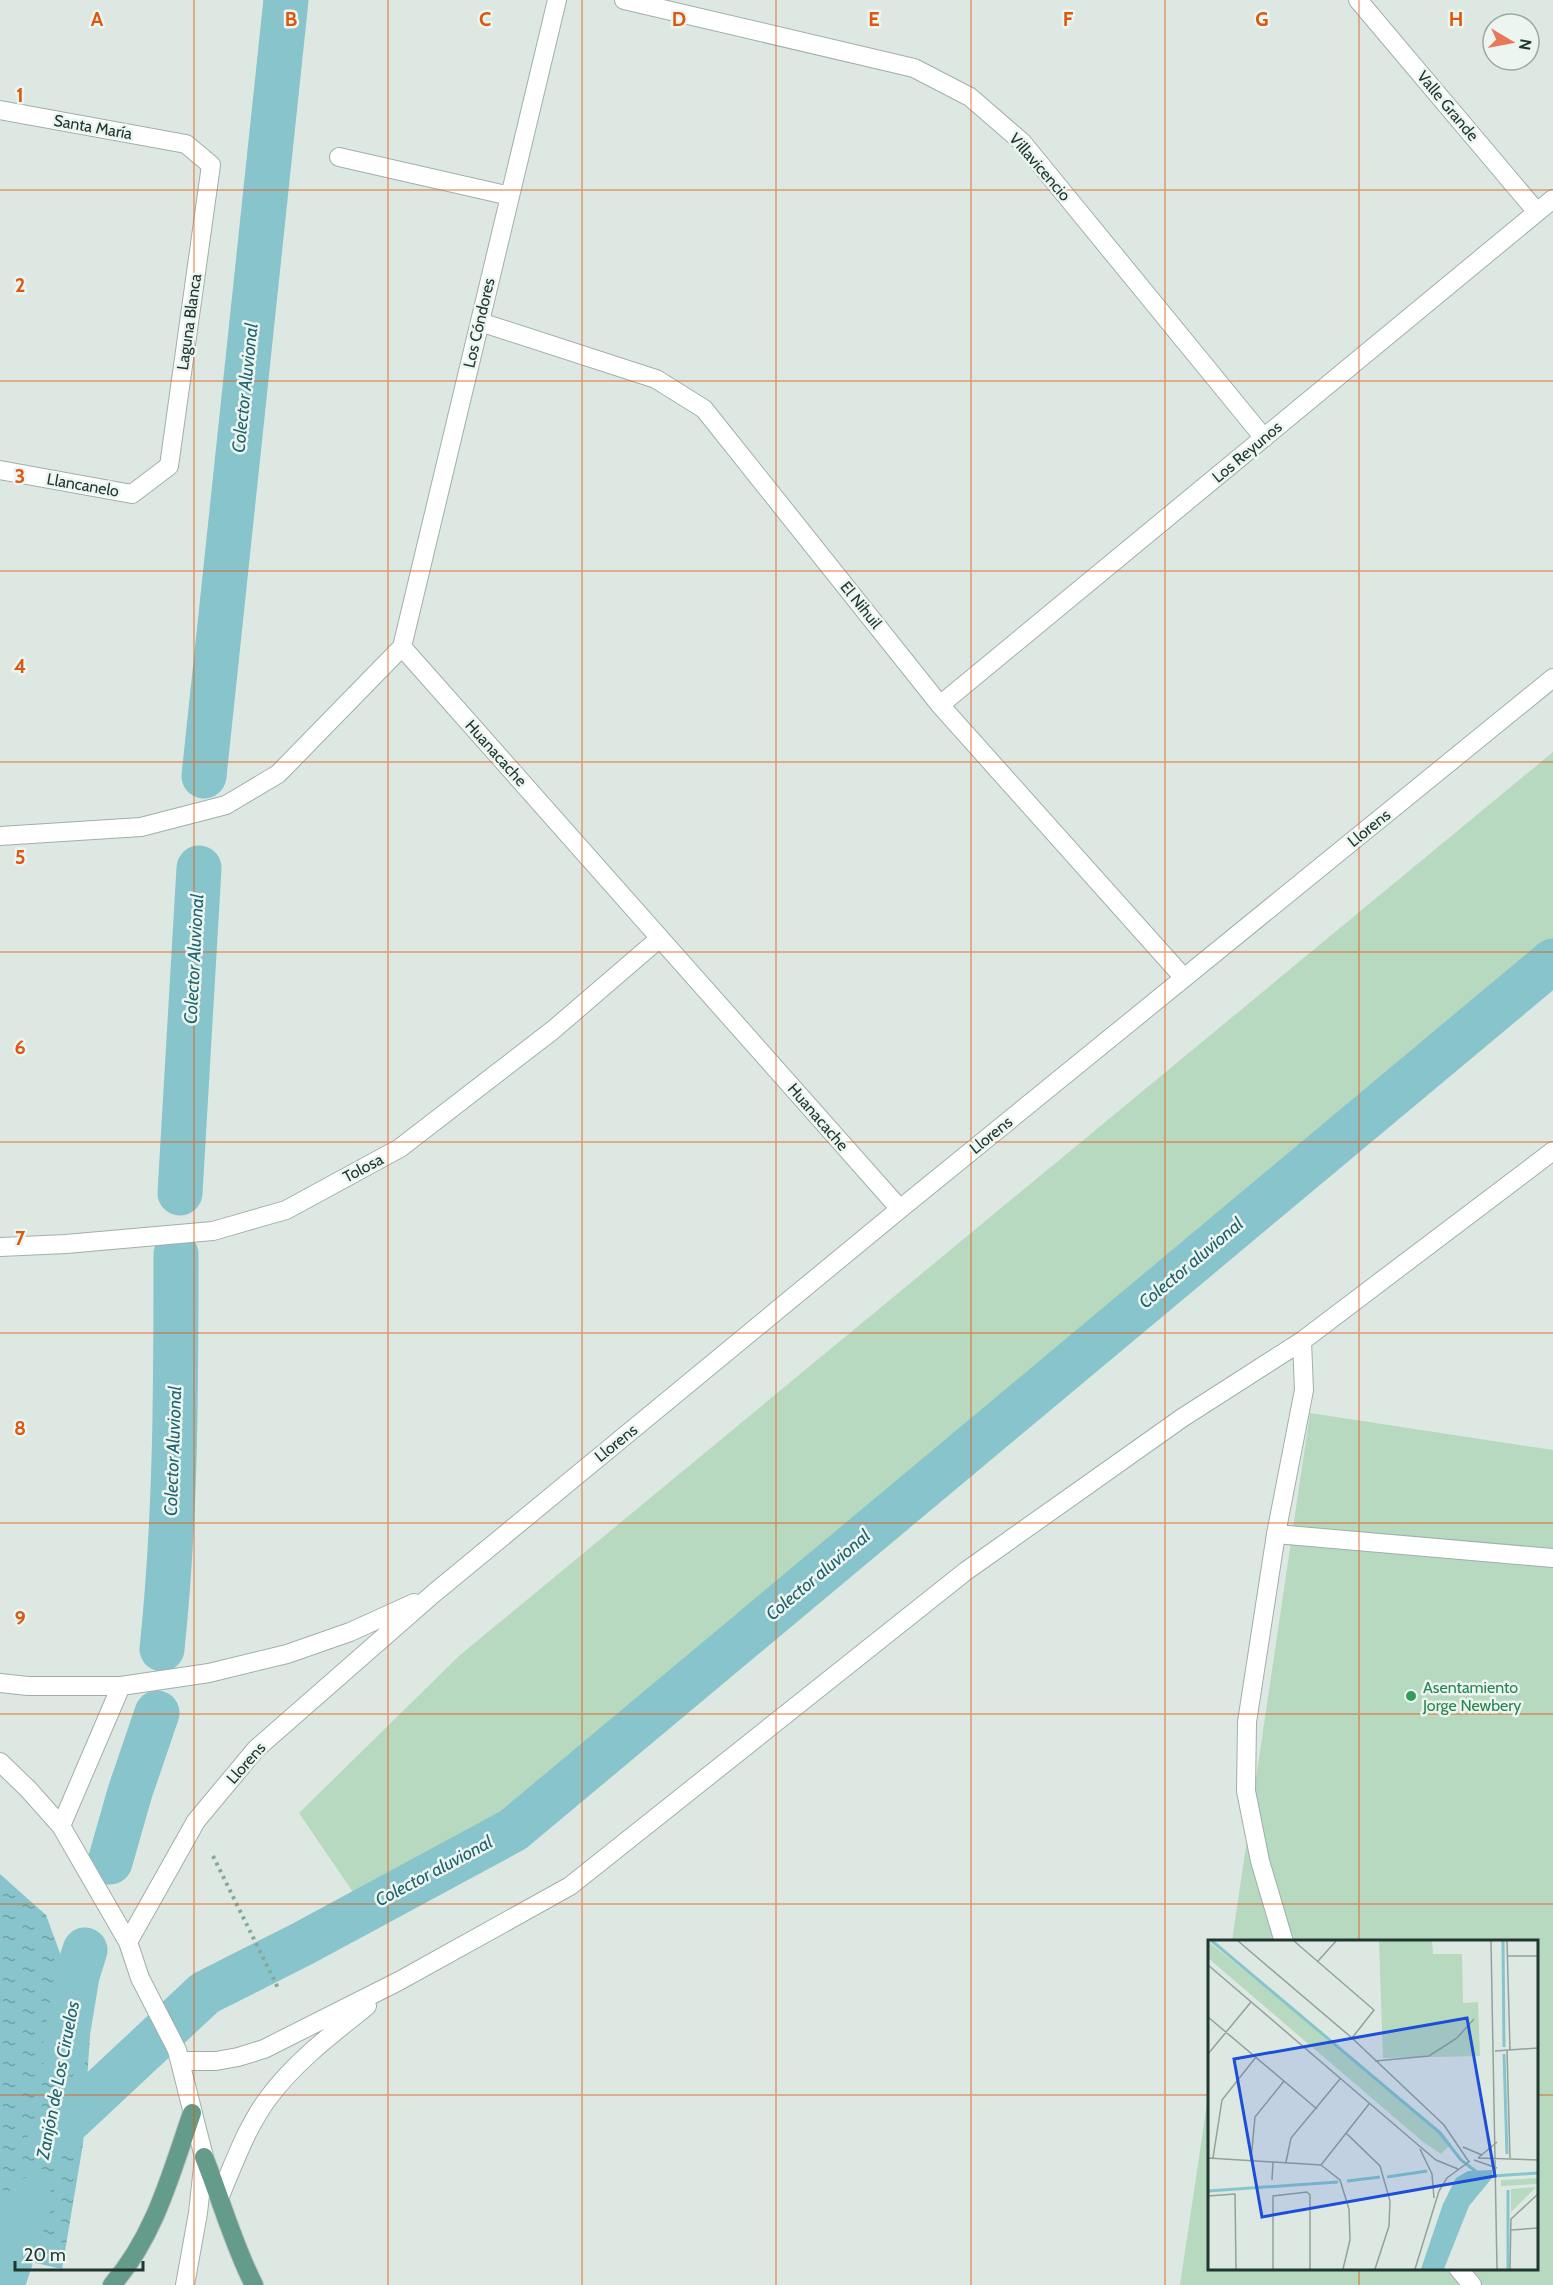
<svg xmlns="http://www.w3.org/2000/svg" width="1553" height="2285" viewBox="0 0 1553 2285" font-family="Cabin,sans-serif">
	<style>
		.grass { fill: #b7d9bf }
		.water { fill: url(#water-ripples) }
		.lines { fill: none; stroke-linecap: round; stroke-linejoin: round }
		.canal { stroke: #88c4cb; stroke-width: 45 }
		.minor-casing { stroke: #a1afaa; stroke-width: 20 }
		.major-casing { stroke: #bcc3c1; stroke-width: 20 }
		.path { stroke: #80aa9b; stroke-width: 4; stroke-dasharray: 3 4.5; stroke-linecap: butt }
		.minor { stroke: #fff; stroke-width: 18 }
		.major { stroke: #649b8b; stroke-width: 18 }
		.grid { fill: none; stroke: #de570e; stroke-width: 1.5; stroke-opacity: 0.55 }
		.leisure-dot { fill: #2e9e5b; stroke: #edf5f1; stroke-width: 2 }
		.labels { text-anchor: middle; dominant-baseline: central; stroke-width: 5; stroke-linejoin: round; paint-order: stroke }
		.street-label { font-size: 16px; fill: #203730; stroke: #edf5f1 }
		.leisure-label { font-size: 16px; fill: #27864d; stroke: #edf5f1; text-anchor: start }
		.water-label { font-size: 18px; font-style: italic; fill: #1f646e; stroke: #edf5f1 }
		.inset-river { fill: none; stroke: #88c4cb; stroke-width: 3 }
		.inset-road { fill: none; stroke: #92a19b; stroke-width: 1.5 }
		.view { fill: #1d4ed8; fill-opacity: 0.15; stroke: #1d4ed8; stroke-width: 3 }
		.inset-edge { fill: none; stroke: #203730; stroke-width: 3 }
		.grid-label { font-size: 20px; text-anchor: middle; font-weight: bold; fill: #de570e; stroke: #edf5f1; stroke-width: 5; stroke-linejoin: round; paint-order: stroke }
	</style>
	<defs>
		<pattern id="water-ripples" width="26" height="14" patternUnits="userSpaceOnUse" patternTransform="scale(1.5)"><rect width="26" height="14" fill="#88c4cb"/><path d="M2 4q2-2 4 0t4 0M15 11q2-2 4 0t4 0" fill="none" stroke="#6fa0a5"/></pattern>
	</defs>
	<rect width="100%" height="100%" fill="#dee8e3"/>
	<!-- grass -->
	<path class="grass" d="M1553 752V943L507 1855 376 1926 299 1813 459 1656Z
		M1310 1413 1553 1450V2285H1180L1209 2090 1210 2268H1536V1942L1232 1941Z"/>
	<!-- water -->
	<path class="water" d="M0 1874 46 1915 90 2035 83 2144 62 2269 0 2255Z"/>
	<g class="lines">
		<!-- canal -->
		<path class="canal" d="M204 776 286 0
			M180 1193 199 868
			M162 1649C176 1517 176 1385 176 1254
			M110 1862 130 1792 157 1713
			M64 2054 77 1976 85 1950
			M50 2138 205 1993 302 1944 513 1830 1553 961
			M2 2285 30 2200"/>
		<!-- minor casing -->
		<g class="minor-casing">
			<path id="minor" d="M624 0 914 68 970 97 1022 142 1264 438
				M1358 0 1537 212
				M0 110 186 144 211 165 169 466 132 494 0 470
				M339 157 510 196
				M480 322 656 379 704 409 940 705 1184 978
				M402 647 900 1209
				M402 647 557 0
				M940 705 1553 199
				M0 836 141 827 226 805 278 774 402 647
				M0 1247 66 1244 213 1231 286 1210 400 1148 553 1030 660 938
				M1276 1534 1553 1558
				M0 1683 28 1686H121L209 1673 287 1654 350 1632 414 1603
				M0 1762 28 1789 61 1826 128 1942 140 1978 177 2050 204 2157 198 2213 185 2285
				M61 1826 121 1686
				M128 1942 196 1821 256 1749 433 1594 900 1209 1553 678
				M1284 1942 1260 1861 1246 1791 1247 1722 1276 1534 1304 1390 1302 1341
				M180 2061H216L238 2057 264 2049 399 1981 570 1886 966 1571 1182 1418 1302 1341 1553 1151
				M220 2196C234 2163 247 2126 269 2097 296 2061 332 2034 367 2006
				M1458 2268 1472 2285"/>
		</g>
		<!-- major casing -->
		<g class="major-casing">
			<path id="major" d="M204 2157C221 2199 233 2244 254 2285
				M112 2285C155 2236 171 2173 192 2113"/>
		</g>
		<!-- path -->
		<path class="path" d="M213 1856 279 1990"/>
		<!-- minor -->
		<use href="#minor" class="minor"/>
		<!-- major -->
		<use href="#major" class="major"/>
	</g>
	<!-- grid -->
	<path class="grid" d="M194 0V2285M388 0V2285M582 0V2285M776 0V2285M971 0V2285M1165 0V2285M1359 0V1942M0 190H1553M0 381H1553M0 571H1553M0 762H1553M0 952H1553M0 1142H1553M0 1333H1553M0 1523H1553M0 1714H1553M0 1904H1553M0 2095H1210M1536 2095H1553M1359 2268V2285"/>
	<!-- markers -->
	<circle class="leisure-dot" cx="1411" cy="1696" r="6"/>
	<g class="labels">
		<!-- street labels -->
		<g class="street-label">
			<text transform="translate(1448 106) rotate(50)">Valle Grande</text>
			<text transform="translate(93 127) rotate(10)">Santa María</text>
			<text transform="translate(1040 167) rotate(49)">Villavicencio</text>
			<text transform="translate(189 322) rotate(-82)">Laguna Blanca</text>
			<text transform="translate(479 323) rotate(-77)">Los Cóndores</text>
			<text transform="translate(1247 452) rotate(-40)">Los Reyunos</text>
			<text transform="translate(83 485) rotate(10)">Llancanelo</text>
			<text transform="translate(861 605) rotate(51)">El Nihuil</text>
			<text transform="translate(496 753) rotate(48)">Huanacache</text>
			<text transform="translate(1369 828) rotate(-39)">Llorens</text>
			<text transform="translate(818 1117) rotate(49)">Huanacache</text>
			<text transform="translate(991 1135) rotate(-39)">Llorens</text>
			<text transform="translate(363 1168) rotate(-28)">Tolosa</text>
			<text transform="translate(616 1443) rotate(-39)">Llorens</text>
			<text transform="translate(246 1763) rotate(-48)">Llorens</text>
		</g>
		<!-- leisure labels -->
		<g class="leisure-label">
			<text x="1423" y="1687">Asentamiento<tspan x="1423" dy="18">Jorge Newbery</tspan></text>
		</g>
		<!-- water labels -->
		<g class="water-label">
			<text transform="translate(245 388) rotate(-84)">Colector Aluvional</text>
			<text transform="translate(194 959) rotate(-87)">Colector Aluvional</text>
			<text transform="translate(1191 1263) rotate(-40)">Colector aluvional</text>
			<text transform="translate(173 1451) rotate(-88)">Colector Aluvional</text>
			<text transform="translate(818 1575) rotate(-40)">Colector aluvional</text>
			<text transform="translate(434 1871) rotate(-28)">Colector aluvional</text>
			<text transform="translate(58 2080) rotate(-79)">Zanjón de Los Ciruelos</text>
		</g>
	</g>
	<!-- overview -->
	<g transform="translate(1208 1940)">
		<rect width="330" height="330" fill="#dee8e3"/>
		<path d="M0 1 234 192 243 204 233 214 214 201 0 18ZM171 1H224L225 14H254L255 63 270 62 272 116 175 118Z" fill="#b7d9bf"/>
		<path d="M330 238V244L293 246V240ZM328 247 303 272V249Z" fill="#b7d9bf"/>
		<path d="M284 230V238L261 266 236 329H213L235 264 248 238 260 231Z" fill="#88c4cb"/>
		<path class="inset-river" d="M4 1 231 192 253 220 270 233M295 1 296 107M296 114 299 214M285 236 330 233M179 237 219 231M139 241 172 237M0 251 130 242M300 329V250"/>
		<path class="inset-road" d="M30 1 144 98 236 185 261 222M86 1 166 70 144 98M283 1 289 329M299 1 302 110M300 16H330M110 21 128 1M0 25 209 204 228 220 250 229M0 77 109 169M299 110 302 218M287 111 330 108M0 114 43 62M167 121 221 116 249 98 266 79M138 193 172 226 182 261 181 286 167 329M255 207 274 215M212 209 224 234 226 258M0 218 113 225M5 218 14 160 48 117M270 218 330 220M270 218 289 202M43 220 47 177 76 141M266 220 289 228M78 222 83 198 132 139M113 225 132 240 141 269 142 300 135 329M113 225 161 164M64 240 65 222M0 256 27 254 28 329M303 290 330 288M65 329V256L99 252 102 255V329M207 329 231 251 239 238 262 221M302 329 303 279 330 254"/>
		<path class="view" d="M259 78 287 236 54 277 26 119Z"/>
		<rect width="330" height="330" class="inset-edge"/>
	</g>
	<g class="grid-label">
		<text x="97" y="26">A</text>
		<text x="291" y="26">B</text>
		<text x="485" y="26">C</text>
		<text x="679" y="26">D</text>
		<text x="874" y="26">E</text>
		<text x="1068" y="26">F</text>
		<text x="1262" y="26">G</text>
		<text x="1456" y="26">H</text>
		<text x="20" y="102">1</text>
		<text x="20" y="292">2</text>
		<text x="20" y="483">3</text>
		<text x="20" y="673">4</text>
		<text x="20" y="864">5</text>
		<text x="20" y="1054">6</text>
		<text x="20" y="1245">7</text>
		<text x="20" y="1435">8</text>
		<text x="20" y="1625">9</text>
	</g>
	<!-- north arrow -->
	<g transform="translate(1511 42) rotate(100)"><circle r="28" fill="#edf5f1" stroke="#9ba9a4" stroke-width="1.5"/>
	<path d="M0-4.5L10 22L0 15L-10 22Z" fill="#e9785b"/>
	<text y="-9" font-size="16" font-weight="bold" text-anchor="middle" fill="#203730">N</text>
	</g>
	<!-- scale -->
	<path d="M15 2261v9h128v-9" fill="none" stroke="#203730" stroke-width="3"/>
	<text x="24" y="2261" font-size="18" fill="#203730" stroke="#edf5f1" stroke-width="4.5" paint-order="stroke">20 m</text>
</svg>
